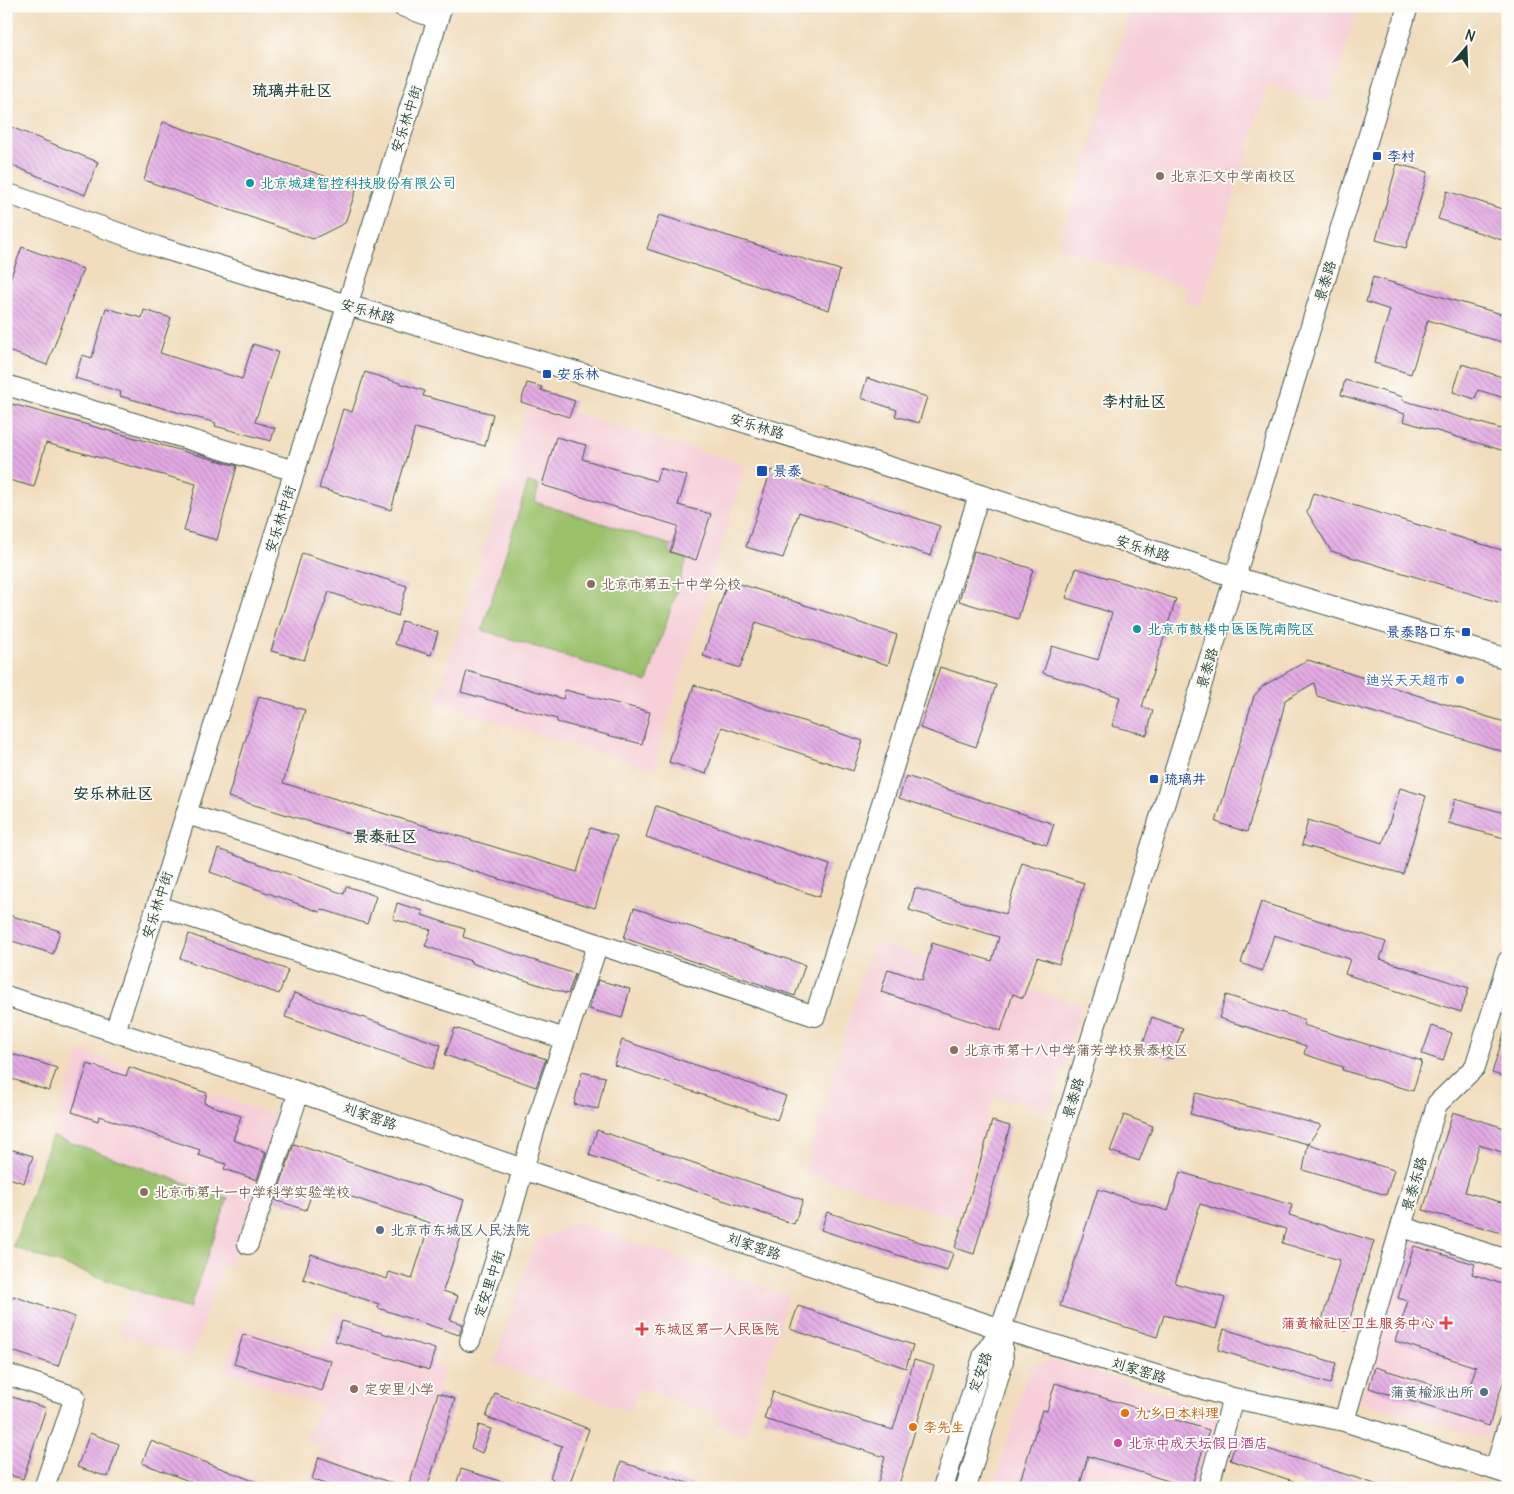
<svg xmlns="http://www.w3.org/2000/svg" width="1514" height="1494" viewBox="0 0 1514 1494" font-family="Delius,'LXGW WenKai TC',sans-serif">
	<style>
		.built { fill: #f6cfd8 }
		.green { fill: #9ac06b; stroke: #5c7e50 }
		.building { fill: url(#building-back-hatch) }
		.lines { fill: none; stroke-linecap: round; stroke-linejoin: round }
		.minor-casing { stroke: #3e5549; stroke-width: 22 }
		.minor { stroke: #fff; stroke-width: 20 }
		.transit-dot { fill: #1a4fb4; stroke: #fdfcf7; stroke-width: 2 }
		.education-dot { fill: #8d6e63; stroke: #fdfcf7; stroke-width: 2 }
		.culture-dot { fill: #0f9aa8; stroke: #fdfcf7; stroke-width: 2 }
		.shop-dot { fill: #3f7fe0; stroke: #fdfcf7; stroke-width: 2 }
		.service-dot { fill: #5c6f8a; stroke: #fdfcf7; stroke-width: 2 }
		.health-dot { fill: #e0444e; stroke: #fdfcf7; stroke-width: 2 }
		.food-dot { fill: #e8710a; stroke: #fdfcf7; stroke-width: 2 }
		.hotel-dot { fill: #d1479c; stroke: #fdfcf7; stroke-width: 2 }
		.labels { text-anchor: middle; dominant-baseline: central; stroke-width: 4; stroke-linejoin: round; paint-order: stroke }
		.street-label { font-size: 14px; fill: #1f3d34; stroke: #fdfcf7 }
		.transit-label { font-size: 14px; fill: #164399; stroke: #fdfcf7; text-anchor: start }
		.education-label { font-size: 14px; fill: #785e54; stroke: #fdfcf7; text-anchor: start }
		.culture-label { font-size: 14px; fill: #0d838f; stroke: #fdfcf7; text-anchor: start }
		.shop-label { font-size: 14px; fill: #366cbe; stroke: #fdfcf7; text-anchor: end }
		.service-label { font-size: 14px; fill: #4e5e75; stroke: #fdfcf7; text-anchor: start }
		.health-label { font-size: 14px; fill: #be3a42; stroke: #fdfcf7; text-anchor: end }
		.food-label { font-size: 14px; fill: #c56008; stroke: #fdfcf7; text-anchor: start }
		.hotel-label { font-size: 14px; fill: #b23c85; stroke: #fdfcf7; text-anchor: start }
		.quarter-label { font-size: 16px; font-weight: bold; fill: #1f3d34; stroke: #fdfcf7 }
	</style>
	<defs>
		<pattern id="building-back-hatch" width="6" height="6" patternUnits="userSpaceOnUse" patternTransform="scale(1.25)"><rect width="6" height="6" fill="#e4aae5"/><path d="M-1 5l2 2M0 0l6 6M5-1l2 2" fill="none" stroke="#b88cba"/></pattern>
	</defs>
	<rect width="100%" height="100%" fill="#fdfcf7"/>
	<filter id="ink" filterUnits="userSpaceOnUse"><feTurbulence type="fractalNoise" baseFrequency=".02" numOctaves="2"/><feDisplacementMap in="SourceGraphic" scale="10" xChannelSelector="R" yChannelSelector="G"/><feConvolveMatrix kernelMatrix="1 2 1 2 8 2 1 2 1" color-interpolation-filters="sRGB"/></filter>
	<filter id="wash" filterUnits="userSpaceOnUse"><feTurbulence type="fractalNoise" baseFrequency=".0096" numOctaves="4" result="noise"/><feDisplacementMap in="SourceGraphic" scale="20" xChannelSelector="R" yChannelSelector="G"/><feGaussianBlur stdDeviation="1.12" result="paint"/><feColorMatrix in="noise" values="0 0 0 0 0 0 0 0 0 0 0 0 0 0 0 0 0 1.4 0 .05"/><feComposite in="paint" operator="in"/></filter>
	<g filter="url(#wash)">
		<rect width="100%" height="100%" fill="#f1ddbd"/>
		<!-- built -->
		<path class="built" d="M1132 6H1358L1329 104 1267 85 1200 307 1184 302 1188 287 1059 248Z
			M528 404 569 417 571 412 746 465 653 769 436 703Z
			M873 942 1082 1005 1050 1112 994 1095 957 1219 803 1172Z
			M80 1051 280 1117 230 1267 223 1265 191 1358 118 1333 133 1289 13 1247Z
			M577 1222 789 1295 745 1436 716 1425 718 1416 640 1388 630 1412 494 1363 536 1241Z
			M1409 1236 1486 1259 1483 1269 1508 1277V1368L1487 1439 1360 1401Z
			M336 1312 438 1343 433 1362 444 1368 405 1486 320 1455 322 1448 306 1440 321 1406 223 1371 240 1327 323 1349Z
			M1056 1361 1222 1411 1199 1488H993L1030 1365Z"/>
		<!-- green -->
		<path class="green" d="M528 482 539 485 535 502 671 545 669 553 687 559 647 682 482 630Z
			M52 1136 228 1198 189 1309 13 1247Z"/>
		<g id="blocks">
			<!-- building -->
			<path class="building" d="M163 122 357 187 345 223 313 239 144 180Z
				M6 125 98 162 85 195 6 163Z
				M1397 164 1428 172 1406 248 1376 240Z
				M1447 191 1508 211V242L1438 219Z
				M659 215 840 270 829 310 647 249Z
				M22 247 83 269 47 365 6 350V290Z
				M1373 277 1508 316 1501 342 1428 320 1411 374 1374 363 1390 310 1366 302Z
				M106 308 142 318 144 310 171 318 160 353 242 379 253 344 278 352 255 422 275 428 271 441 215 426 216 423 120 396 121 392 75 378 82 355 92 358Z
				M1462 364 1508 379V399L1478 390 1475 399 1453 392Z
				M365 372 425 391 423 396 493 414 485 446 415 428 391 510 319 488 343 409 352 412Z
				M867 378 927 397 919 423 895 416 897 410 861 398Z
				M1345 380 1403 397 1402 400 1508 431V452L1403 421 1405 414 1341 395Z
				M527 383 542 387 541 390 575 401 569 417 521 402Z
				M12 404 237 466 217 540 184 531 196 484 46 443 34 487 6 479V427Z
				M556 437 586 445 582 459 656 481 660 468 687 476 678 505 711 514 696 560 670 552 678 526 542 485Z
				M771 470 940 526 931 556 799 512 783 558 746 547Z
				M1313 493 1508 552V605L1331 551 1307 512Z
				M974 551 1033 569 1018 619 959 601Z
				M302 553 407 586 398 616 329 592 304 660 271 651Z
				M1076 568 1176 599 1142 707 1153 710 1147 735 1112 726 1120 697 1043 673 1052 646 1098 660 1112 613 1066 598Z
				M728 580 897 635 888 665 756 622 740 668 703 656Z
				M402 621 438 632 431 655 395 644Z
				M1308 660 1432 700 1508 723V753L1424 727 1317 696 1314 683 1285 700 1283 711 1247 832 1216 822 1254 696 1263 686Z
				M940 667 996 685 976 747 920 728Z
				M467 671 563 699 565 690 650 712 642 744 557 722V719L461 692Z
				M694 685 863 741 853 771 722 727 706 774 669 762Z
				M259 696 305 710 283 783 577 872 590 828 617 836 595 908 228 797Z
				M906 776 1054 824 1047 845 899 798Z
				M1400 788 1426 796 1403 874 1302 845 1308 820 1383 843Z
				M1455 799 1508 814V839L1448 823Z
				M656 806 830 865 819 897 646 837Z
				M218 849 344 894 346 886 376 896 367 924 321 909 320 912 210 872Z
				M1022 863 1084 883 1059 964 1037 957 1023 998 1013 994 1001 1031 881 992 888 969 922 980 932 943 992 961 999 937 909 910 915 888 1006 914Z
				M1261 902 1386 942 1380 959 1469 988 1461 1012 1345 974 1350 959 1274 935 1262 971 1241 963Z
				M397 903 423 911 422 915 465 929 463 937 575 974 568 994 471 963V961L425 946 431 930 393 919Z
				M634 908 805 965 795 996 624 938Z
				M6 914 60 931 53 954 6 939Z
				M189 934 288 970 279 994 180 958Z
				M598 980 630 989 622 1018 589 1009Z
				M294 993 441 1045 433 1069 285 1017Z
				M1226 995 1305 1020 1303 1025 1422 1061 1413 1091 1342 1070 1343 1067 1304 1054 1306 1046 1219 1018Z
				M1152 1017 1183 1028 1172 1059 1141 1049Z
				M1432 1026 1452 1033 1443 1061 1422 1054Z
				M455 1028 546 1059 536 1087 445 1055Z
				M1505 1030 1508 1031V1078L1492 1073Z
				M622 1040 786 1096 777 1120 614 1065Z
				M6 1052 57 1068 49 1091 6 1077Z
				M88 1064 126 1076 129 1067 207 1093 204 1103 241 1116 233 1140 266 1152 257 1180 224 1169 226 1164 198 1155 200 1150 99 1116 98 1121 72 1112Z
				M582 1072 605 1077 598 1109 574 1104Z
				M1196 1093 1321 1125 1308 1144 1190 1114Z
				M1453 1112 1508 1129V1154L1479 1145 1465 1192 1508 1204V1235L1423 1210Z
				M1124 1115 1153 1126 1139 1161 1110 1151Z
				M992 1121 1010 1126 974 1254 955 1248Z
				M597 1130 803 1200 794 1224 589 1155Z
				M294 1144 464 1200 456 1226 464 1228 443 1291 458 1296 450 1320 463 1324 459 1335 378 1308 379 1304 303 1279 311 1254 387 1279 389 1272 412 1279 430 1223 340 1193 336 1195 314 1187 306 1210 275 1200Z
				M1308 1144 1394 1170 1386 1195 1303 1170Z
				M6 1148 33 1156 24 1183 6 1177Z
				M1180 1172 1292 1205 1289 1215 1374 1241 1346 1331 1321 1323 1340 1260 1282 1243 1286 1229 1200 1204 1175 1283 1225 1298 1216 1329 1164 1315 1157 1337 1060 1306 1098 1189 1168 1211Z
				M827 1212 953 1253 947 1271 821 1230Z
				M1414 1246 1475 1264 1472 1274 1508 1286V1367L1489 1426 1369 1388 1375 1367 1467 1395 1476 1367 1395 1341 1408 1301 1398 1298Z
				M13 1296 75 1317 58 1366 6 1349V1314Z
				M798 1306 913 1345 906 1368 790 1329Z
				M342 1321 435 1349 429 1370 335 1341Z
				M1224 1329 1336 1363 1330 1384 1218 1350Z
				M243 1334 331 1361 322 1391 234 1364Z
				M914 1360 934 1366 898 1488H884L877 1486 885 1457 764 1419 773 1392 893 1430Z
				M1055 1383 1209 1430 1191 1488 1088 1456 1079 1488H1018L1042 1410 1047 1411Z
				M438 1393 455 1399 427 1488H408Z
				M495 1393 589 1429 568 1488H550L553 1479 550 1477 562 1446 486 1417Z
				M6 1395 46 1408 23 1479 6 1474Z
				M479 1425 491 1429 482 1453 471 1448Z
				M90 1433 119 1444 108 1477 77 1467Z
				M1237 1439 1378 1485V1488H1314L1230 1460Z
				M151 1441 269 1487V1488H207L142 1463Z
				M319 1457 400 1486 399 1488H336L312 1479Z
				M621 1462 694 1485 693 1488H637L615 1481Z
				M461 1469 513 1485V1488H455Z"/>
		</g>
	</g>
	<g filter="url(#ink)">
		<use href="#blocks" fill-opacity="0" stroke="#3e5549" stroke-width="1"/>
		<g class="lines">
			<!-- minor casing -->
			<g class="minor-casing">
				<path id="minor" d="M402 6 438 19
					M6 193 158 247 347 305 662 397 971 492 1235 577 1508 659
					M6 385 295 471
					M187 814 598 944 815 1016 979 495
					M157 906 565 1039
					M6 996 299 1092 523 1169 1001 1329 1233 1398 1344 1421 1508 1474
					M115 1031 157 906 442 6
					M1402 1227 1508 1260
					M248 1244 299 1092
					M470 1341 512 1208 537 1121 598 944
					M6 1374 75 1397 44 1488
					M1344 1421 1437 1104 1475 1067 1508 961
					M1495 1470 1508 1425
					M943 1488 984 1354 1001 1329 1235 577 1408 6
					M966 1488 1003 1361 1001 1329
					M1208 1488 1233 1398"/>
			</g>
			<!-- minor -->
			<use href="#minor" class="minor"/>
		</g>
	</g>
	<!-- markers -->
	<g class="transit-dot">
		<rect x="1372" y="151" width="10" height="10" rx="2.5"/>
		<rect x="542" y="369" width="10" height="10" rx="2.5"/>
		<rect x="756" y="465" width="12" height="12" rx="2.5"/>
		<rect x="1461" y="627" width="10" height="10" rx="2.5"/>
		<rect x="1149" y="774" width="10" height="10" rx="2.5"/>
	</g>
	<g class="education-dot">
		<circle cx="1160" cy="176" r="5"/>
		<circle cx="591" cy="584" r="5"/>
		<circle cx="954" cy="1050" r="5"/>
		<circle cx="144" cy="1192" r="5"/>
		<circle cx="354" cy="1389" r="5"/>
	</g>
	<g class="culture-dot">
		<circle cx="250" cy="183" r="5"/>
		<circle cx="1137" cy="629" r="5"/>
	</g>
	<circle class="shop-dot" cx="1460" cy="680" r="5"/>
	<g class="service-dot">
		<circle cx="380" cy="1230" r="5"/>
		<circle cx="1484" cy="1392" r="5"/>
	</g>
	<g class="health-dot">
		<path d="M1443.5 1315.5h5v5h5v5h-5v5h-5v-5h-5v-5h5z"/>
		<path d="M639.5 1321.5h5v5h5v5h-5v5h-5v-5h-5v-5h5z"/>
	</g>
	<g class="food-dot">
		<circle cx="1125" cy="1413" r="5"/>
		<circle cx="913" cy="1427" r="5"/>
	</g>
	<circle class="hotel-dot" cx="1118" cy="1443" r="5"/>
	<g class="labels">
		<!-- street labels -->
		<g class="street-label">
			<text transform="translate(406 119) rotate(-72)">安乐林中街</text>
			<text transform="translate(1325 281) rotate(-73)">景泰路</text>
			<text transform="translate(368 311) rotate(16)">安乐林路</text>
			<text transform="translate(757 426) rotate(17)">安乐林路</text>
			<text transform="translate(280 519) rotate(-72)">安乐林中街</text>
			<text transform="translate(1143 548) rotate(18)">安乐林路</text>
			<text transform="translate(1207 668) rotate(-73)">景泰路</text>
			<text transform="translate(157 905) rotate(-72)">安乐林中街</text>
			<text transform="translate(1073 1098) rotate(-73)">景泰路</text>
			<text transform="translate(370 1116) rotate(19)">刘家窑路</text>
			<text transform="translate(1414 1184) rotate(-74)">景泰东路</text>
			<text transform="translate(754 1246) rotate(19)">刘家窑路</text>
			<text transform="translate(489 1284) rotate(-72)">定安里中街</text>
			<text transform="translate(1139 1370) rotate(17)">刘家窑路</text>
			<text transform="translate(980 1372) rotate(-70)">定安路</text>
		</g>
		<!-- transit labels -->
		<g class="transit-label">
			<text x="1387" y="156">李村</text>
			<text x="557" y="374">安乐林</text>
			<text x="773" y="471">景泰</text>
			<text x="1456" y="632" text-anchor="end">景泰路口东</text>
			<text x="1164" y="779">琉璃井</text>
		</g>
		<!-- education labels -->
		<g class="education-label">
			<text x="1170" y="176">北京汇文中学南校区</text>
			<text x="601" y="584">北京市第五十中学分校</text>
			<text x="964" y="1050">北京市第十八中学蒲芳学校景泰校区</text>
			<text x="154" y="1192">北京市第十一中学科学实验学校</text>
			<text x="364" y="1389">定安里小学</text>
		</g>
		<!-- culture labels -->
		<g class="culture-label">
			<text x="260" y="183">北京城建智控科技股份有限公司</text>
			<text x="1147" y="629">北京市鼓楼中医医院南院区</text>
		</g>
		<!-- shop labels -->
		<g class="shop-label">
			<text x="1450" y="680">迪兴天天超市</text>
		</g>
		<!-- service labels -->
		<g class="service-label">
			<text x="390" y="1230">北京市东城区人民法院</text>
			<text x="1474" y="1392" text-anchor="end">蒲黄榆派出所</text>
		</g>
		<!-- health labels -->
		<g class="health-label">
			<text x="1435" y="1323">蒲黄榆社区卫生服务中心</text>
			<text x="653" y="1329" text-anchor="start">东城区第一人民医院</text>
		</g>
		<!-- food labels -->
		<g class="food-label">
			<text x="1135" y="1413">九乡日本料理</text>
			<text x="923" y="1427">李先生</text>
		</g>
		<!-- hotel labels -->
		<g class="hotel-label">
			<text x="1128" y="1443">北京中成天坛假日酒店</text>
		</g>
		<!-- quarter labels -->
		<g class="quarter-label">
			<text x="292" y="90">琉璃井社区</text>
			<text x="1134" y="401">李村社区</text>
			<text x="113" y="793">安乐林社区</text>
			<text x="385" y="836">景泰社区</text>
		</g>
	</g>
	<!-- margin -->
	<rect width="1514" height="1494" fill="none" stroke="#fdfcf7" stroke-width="25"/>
	<!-- north arrow -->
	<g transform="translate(1466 48) rotate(19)" stroke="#fdfcf7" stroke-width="4" paint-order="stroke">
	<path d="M0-4L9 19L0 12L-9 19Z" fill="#1f3d34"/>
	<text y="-8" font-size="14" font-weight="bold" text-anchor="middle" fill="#1f3d34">N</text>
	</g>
</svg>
